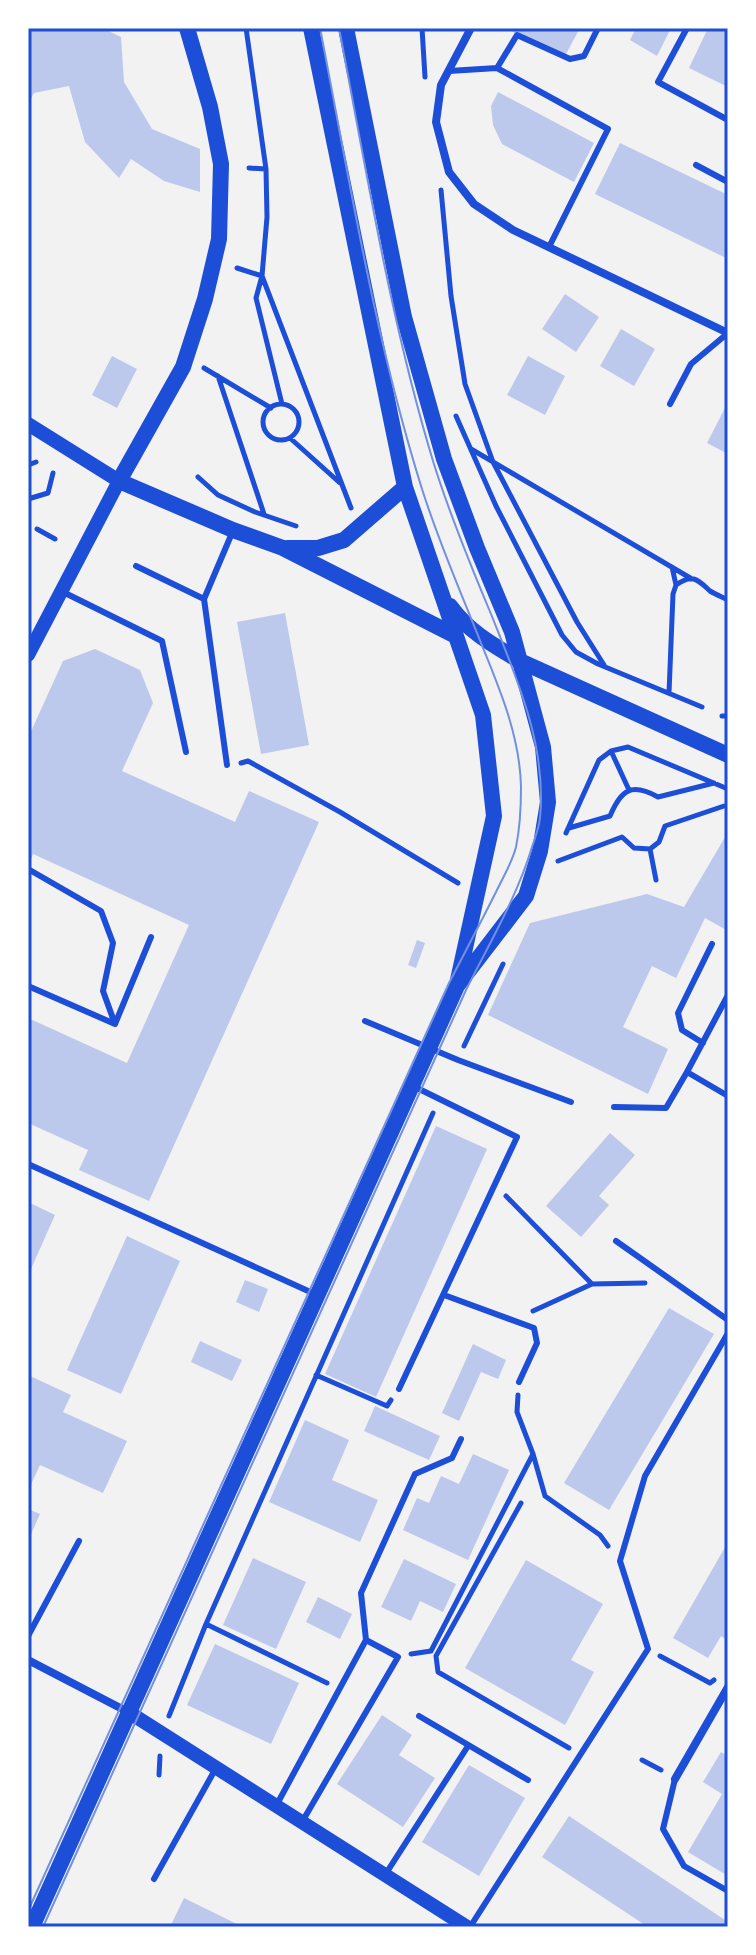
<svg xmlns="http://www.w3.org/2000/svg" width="756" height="1955" viewBox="0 0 756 1955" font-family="'Open Sans',sans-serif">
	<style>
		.building { fill: #bdc9ec }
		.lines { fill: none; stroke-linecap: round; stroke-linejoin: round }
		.path { stroke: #1d4ed8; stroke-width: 5 }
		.service { stroke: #1d4ed8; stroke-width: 6 }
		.minor { stroke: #1d4ed8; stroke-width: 8 }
		.tertiary { stroke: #1d4ed8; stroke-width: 14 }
		.secondary { stroke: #1d4ed8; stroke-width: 16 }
		.tram { stroke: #7290e2; stroke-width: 2 }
		.neatline { fill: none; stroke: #1d4ed8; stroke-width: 3 }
	</style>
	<rect width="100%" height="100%" fill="#f2f2f2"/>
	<!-- building -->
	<path class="building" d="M28 28H102L121 37 124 82 152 129 200 149V192L164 181 131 159 119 178 85 142 69 86 34 93 28 104Z
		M508 28H580L566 54 517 35Z
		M636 28H671L657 56 630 40Z
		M708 28H728V87L689 68Z
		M498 92 594 143 574 182 502 144 493 125 491 106Z
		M620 143 728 195V259L595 194Z
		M565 294 599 317 576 352 542 329Z
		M621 329 655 349 634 386 600 366Z
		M112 356 137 369 117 408 92 395Z
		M528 356 565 376 545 415 507 395Z
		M728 402V454L707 443Z
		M285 613 309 745 261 754 237 622Z
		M95 649 140 670 153 703 122 771 235 822 249 791 319 822 149 1201 79 1170 88 1150 28 1123V1018L127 1063 189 925 33 854 28 866V738L63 661Z
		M728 832V931L705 918 676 978 652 966 623 1027 668 1049 648 1094 488 1015 530 923 647 894 684 907Z
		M417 940 425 943 416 968 408 965Z
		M436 1126 487 1149 376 1397 325 1374Z
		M610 1133 635 1155 599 1196 609 1205 581 1237 546 1206Z
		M28 1202 55 1215 31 1269 28 1268Z
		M127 1236 180 1261 121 1394 67 1370Z
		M245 1280 268 1289 259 1312 236 1302Z
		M669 1308 714 1334 609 1510 564 1483Z
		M200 1341 242 1360 232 1381 191 1362Z
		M473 1344 506 1360 498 1379 481 1372 459 1421 442 1413Z
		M28 1375 71 1395 63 1412 127 1441 103 1493 40 1465 28 1491Z
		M375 1406 440 1436 429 1460 364 1431Z
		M305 1420 349 1440 332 1480 378 1500 360 1542 269 1502Z
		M473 1454 509 1470 468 1560 403 1530 417 1498 429 1503 441 1476 459 1484Z
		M28 1509 40 1514 28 1541Z
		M728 1542V1641L721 1636 708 1658 673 1638Z
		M253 1558 306 1582 276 1649 223 1625Z
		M404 1559 456 1584 443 1612 420 1601 411 1621 381 1607Z
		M526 1560 603 1604 571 1660 594 1672 565 1725 465 1668Z
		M318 1597 352 1614 340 1639 306 1622Z
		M215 1644 299 1683 271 1744 187 1705Z
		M382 1715 412 1735 399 1755 435 1778 403 1827 337 1784Z
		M721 1752 728 1756V1876L688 1852 722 1794 703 1782Z
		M469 1765 525 1798 479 1876 422 1842Z
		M569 1816 728 1922V1927H648L542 1857Z
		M184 1898 243 1927H170Z"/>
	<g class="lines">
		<!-- path -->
		<path class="path" d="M246 28 266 169 267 217 262 276 256 298 282 404
			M422 28 425 77
			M249 168 266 169
			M441 190 451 296 465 384 493 462 577 622 604 665
			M237 268 262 276 351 508
			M204 368 271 408
			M218 376 264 514
			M263 422a18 18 0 1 1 36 0a18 18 0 1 1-36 0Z
			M456 416 496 506 562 635 576 652 598 664 702 707
			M290 438 340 483
			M471 449 692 579
			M28 465 36 462
			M198 477 218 495 255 512 296 526
			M28 499 48 493 53 473
			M37 529 55 539
			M672 567 676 585C693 573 698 580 710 591 715 594 722 597 728 600
			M669 693 673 594 676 585
			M722 716H728
			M611 751 629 790
			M241 763 248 761 340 812 458 883
			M569 828 610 816C621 790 631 782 658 797L714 783
			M566 833 599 760 611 751 628 747 728 789
			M650 849 656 880
			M558 861 622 837 634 848 650 849 659 842 665 826 724 806
			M464 1046 503 964
			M506 1196 592 1284
			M533 1311 592 1284 645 1283
			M316 1375 387 1406 391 1400
			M518 1395 517 1412 533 1454 545 1496 600 1535 608 1546
			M521 1503 436 1656 438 1672 569 1748
			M206 1624 327 1683
			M411 1654 431 1651 533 1454
			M660 1656 710 1683 714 1680
			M169 1716 206 1624 433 1113
			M642 1760 661 1770
			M159 1775 160 1756"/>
		<!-- service -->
		<path class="service" d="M687 28 658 82 728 120
			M497 68 608 129 549 247
			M449 71 497 68 517 35 570 59 584 56 598 28
			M696 165 728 182
			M670 404 691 364 728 333
			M136 566 204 599
			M61 591 162 641 186 752
			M227 765 204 599 232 533
			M28 869 101 911 113 943 103 991 115 1024
			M28 986 115 1024 151 937
			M728 995 687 1072 728 1096
			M365 1021 458 1060 571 1102
			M703 1043 682 1030 678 1013 712 944
			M614 1107 666 1108 687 1072
			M28 1164 317 1295
			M616 1241 728 1320
			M444 1295 534 1328 537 1343 519 1382
			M399 1389 517 1137 415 1087
			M28 1636 79 1541
			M419 1716 528 1780
			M675 1779 663 1829 684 1866 728 1891
			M276 1806 366 1640 361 1593 415 1474 452 1458 461 1439
			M302 1822 398 1657 366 1640
			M385 1875 468 1746
			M154 1879 216 1768
			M470 1927 648 1649 620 1561 645 1476 728 1333"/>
		<!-- minor -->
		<path class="minor" d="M471 28 441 85 436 122 449 172 474 204 513 230 728 333
			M28 1660 130 1713
			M675 1779 728 1687"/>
		<!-- tertiary -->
		<path class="tertiary" d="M28 424 119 481 28 655
			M130 1713 467 1927"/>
		<!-- secondary -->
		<path class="secondary" d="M187 28 210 107 221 164 219 239 205 299 183 367 119 481 233 530 283 548 456 636
			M311 28 405 487 483 715 494 816 458 980
			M287 548H318L344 540 405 487
			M450 606C469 632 493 645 520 661L728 755
			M32 1927 457 986 526 896 540 851 548 802 543 747 512 632 477 548 444 459 404 317 346 28"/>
		<!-- tram -->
		<path class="tram" d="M28 1911 449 983C465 952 481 922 496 892 503 877 512 863 516 847 520 828 521 807 521 787 520 738 501 692 483 648 462 595 439 543 422 489 375 339 350 183 320 28
			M43 1927 466 990C489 944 517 897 532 847 535 838 539 828 540 818 547 746 517 679 491 614 470 564 449 513 433 461 390 319 367 173 339 28"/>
	</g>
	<!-- border -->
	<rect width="756" height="1955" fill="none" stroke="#ffffff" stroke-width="60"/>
	<rect x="30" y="30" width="696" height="1895" class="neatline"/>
</svg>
